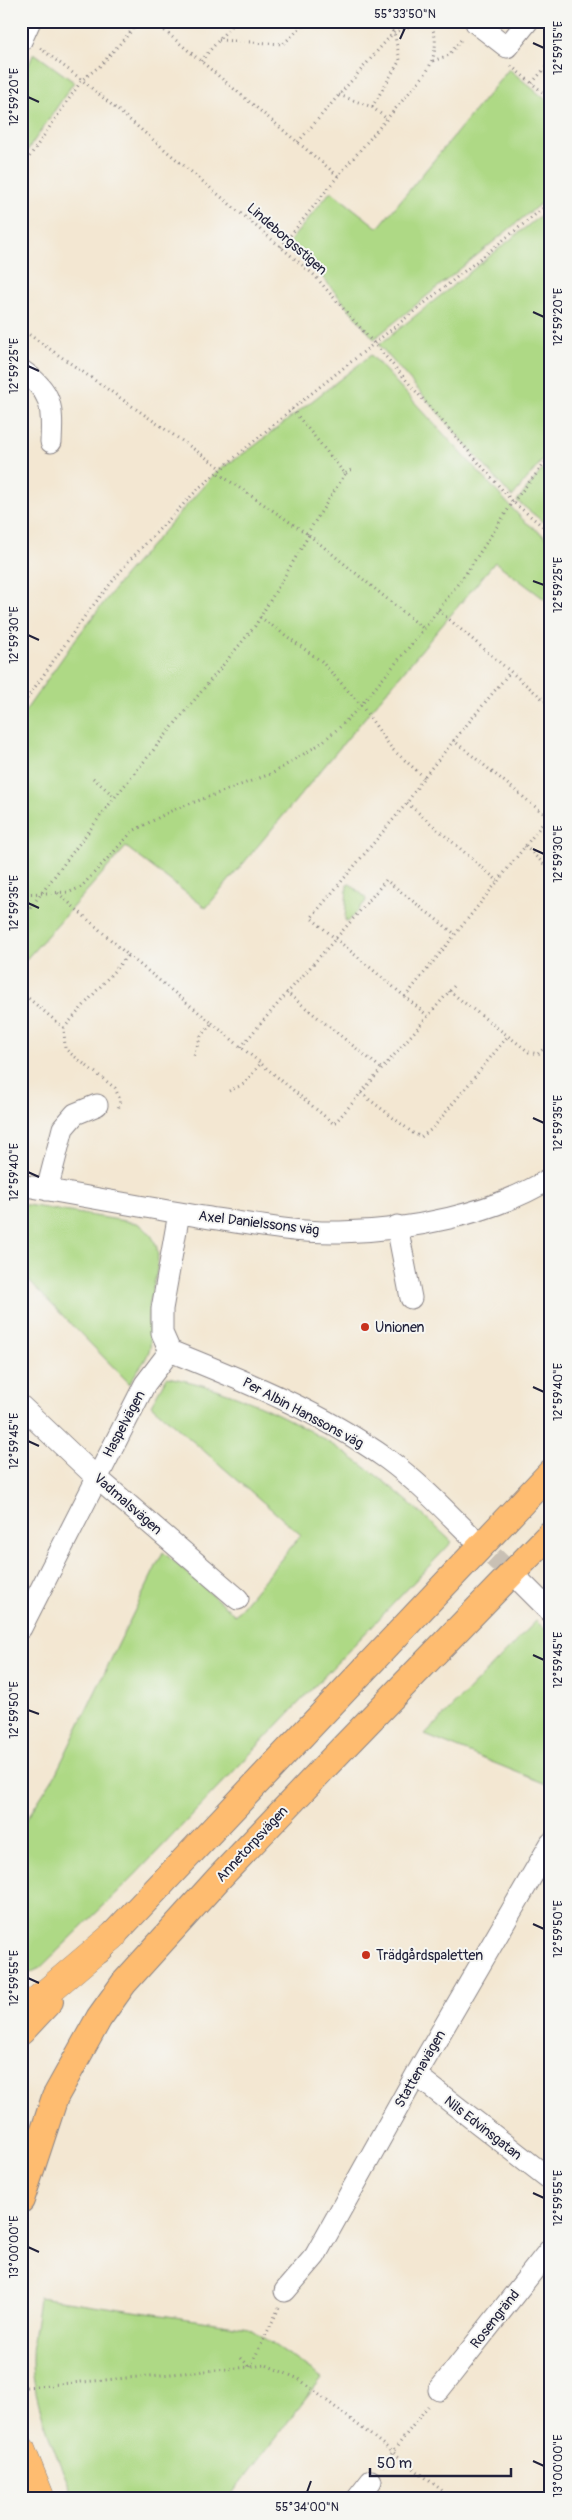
<svg xmlns="http://www.w3.org/2000/svg" width="572" height="2520" viewBox="0 0 572 2520" font-family="Pangolin,sans-serif">
	<style>
		.green { fill: #aed985; stroke: #687e60 }
		.lines { fill: none; stroke-linecap: round; stroke-linejoin: round }
		.minor-tunnel { stroke: #c9c0b4; stroke-width: 21; stroke-dasharray: 21 11; stroke-linecap: butt }
		.minor-casing { stroke: #8a8486; stroke-width: 23 }
		.major-casing { stroke: #8a8486; stroke-width: 28 }
		.highway-casing { stroke: #8a8486; stroke-width: 29 }
		.path { stroke: #8a8486; stroke-width: 3; stroke-dasharray: 1 4; stroke-linecap: butt }
		.minor { stroke: #fff; stroke-width: 21 }
		.major { stroke: #febc70; stroke-width: 26 }
		.highway { stroke: #febc70; stroke-width: 28 }
		.ticks { fill: none; stroke: #22223b; stroke-width: 2 }
		.poi-dot { fill: #c8321e; stroke: #f6f6f2; stroke-width: 2 }
		.labels { text-anchor: middle; dominant-baseline: central; stroke-width: 4; stroke-linejoin: round; paint-order: stroke }
		.street-label { font-size: 14px; fill: #22223b; stroke: #f6f6f2 }
		.poi-label { font-size: 14px; fill: #22223b; stroke: #f6f6f2; text-anchor: start }
		.neatline { fill: none; stroke: #22223b; stroke-width: 2 }
		.ticks-label { font-size: 12px; text-anchor: middle; fill: #22223b }
	</style>
	<rect width="100%" height="100%" fill="#f6f6f2"/>
	<filter id="ink" filterUnits="userSpaceOnUse"><feTurbulence type="fractalNoise" baseFrequency=".02" numOctaves="2"/><feDisplacementMap in="SourceGraphic" scale="10" xChannelSelector="R" yChannelSelector="G"/><feConvolveMatrix kernelMatrix="1 2 1 2 8 2 1 2 1" color-interpolation-filters="sRGB"/></filter>
	<filter id="wash" filterUnits="userSpaceOnUse"><feTurbulence type="fractalNoise" baseFrequency=".0096" numOctaves="4" result="noise"/><feDisplacementMap in="SourceGraphic" scale="20" xChannelSelector="R" yChannelSelector="G"/><feGaussianBlur stdDeviation="1.12" result="paint"/><feColorMatrix in="noise" values="0 0 0 0 0 0 0 0 0 0 0 0 0 0 0 0 0 1.4 0 .05"/><feComposite in="paint" operator="in"/></filter>
	<g filter="url(#wash)">
		<rect width="100%" height="100%" fill="#f3e7d2"/>
		<!-- green -->
		<path class="green" d="M34 53 74 82 21 160V82Z
			M509 69 551 104V195L374 339 319 273 286 246 331 191 378 228Z
			M551 207V365L546 370 551 374V450L512 497 379 345Z
			M371 355 523 520 551 541V604L495 562 206 908 126 847 21 965V717L75 640 125 575 216 472 253 447Z
			M551 459V528L517 501Z
			M350 884 365 897 366 901 348 922 345 920 347 885Z
			M21 1204 137 1223C175 1246 150 1282 148 1317 147 1328 153 1340 149 1351 145 1364 135 1371 130 1384L21 1273Z
			M167 1377C237 1389 308 1425 365 1467 396 1489 424 1516 452 1542L134 1876 40 1968 21 1977V1828L55 1775 163 1552 235 1615 301 1535 151 1405Z
			M536 1621 551 1635V1786L425 1735Z
			M39 2297 249 2328 322 2378 228 2499H75C59 2463 31 2398 32 2359 32 2339 37 2317 39 2297Z"/>
	</g>
	<g filter="url(#ink)">
		<g class="lines">
			<!-- minor-tunnel -->
			<path class="minor-tunnel" d="M470 1535 522 1584"/>
			<!-- minor casing -->
			<g class="minor-casing">
				<path id="minor" d="M477 21 476 23 507 47 528 21
					M21 41 30 21
					M21 370C52 391 53 406 51 442
					M21 1185C82 1196 143 1207 204 1217 249 1224 295 1233 340 1232 407 1231 494 1214 551 1178
					M47 1190 63 1128 75 1114 97 1105
					M397 1226 411 1298
					M170 1351C245 1381 321 1412 387 1459 417 1481 443 1508 469 1534
					M170 1351 162 1333V1309L179 1213
					M21 1406 96 1477 238 1599
					M523 1584 551 1612
					M21 1628 145 1384 170 1351
					M416 2075 551 2180
					M285 2291 315 2256 416 2075 551 1843
					M439 2390 551 2248
					M357 2499 371 2481"/>
			</g>
			<!-- major casing -->
			<g class="major-casing">
				<path id="major" d="M98 1951 551 1472
					M21 2032 50 2001
					M21 2200 55 2097 99 2018 124 1983 219 1878 338 1753 551 1533"/>
			</g>
			<!-- highway casing -->
			<g class="highway-casing">
				<path id="highway" d="M21 2014 113 1936
					M21 2449 41 2499"/>
			</g>
			<!-- path -->
			<path class="path" d="M153 21 338 176 426 73C435 58 441 35 427 21
				M219 40 283 44 308 21
				M40 48 82 80 314 275 513 502 551 533
				M201 61 235 21
				M433 61 449 55 463 37
				M511 66 551 99
				M532 83 551 61
				M339 95 372 107 400 60 394 32 381 21
				M372 107 387 119
				M298 142 394 32 431 21
				M21 169 82 80 101 65 140 21
				M281 247 338 176
				M21 329 221 468
				M292 409 345 474 354 468
				M307 534 345 474
				M309 535 424 629
				M438 610 551 706
				M260 617 321 661 361 705 392 749 424 777
				M545 702 551 695
				M21 707 87 613 128 562 200 487 292 409 551 202
				M453 740 548 817
				M93 778 115 797
				M407 803 498 881 551 813
				M525 846 548 868
				M58 893 128 955 64 1028
				M21 894 70 892 81 887 133 831 173 810 273 773 320 744 341 726 361 705 424 629 469 569 513 502 551 456
				M21 903 29 910
				M21 920 115 797 255 626 309 535 216 472
				M128 955 212 1023 201 1036 193 1057
				M449 991 529 1052 538 1054 551 1042
				M21 992 64 1028 65 1049 115 1088 120 1100 118 1111
				M286 992 382 1069
				M405 997 498 881
				M428 1016 311 918 407 803 424 777 510 672
				M212 1023 334 1124 455 985
				M241 1047C288 990 339 937 386 880L455 934
				M229 1091 244 1084 261 1063
				M361 1093 413 1133 421 1137 433 1128 508 1036
				M241 2358 250 2367 266 2365 299 2379 453 2499
				M26 2387 250 2367 279 2308
				M382 2466 428 2406"/>
			<!-- minor -->
			<use href="#minor" class="minor"/>
			<!-- major -->
			<use href="#major" class="major"/>
			<!-- highway -->
			<use href="#highway" class="highway"/>
		</g>
	</g>
	<!-- ticks -->
	<path class="ticks" d="M400 39 405 28M533 43 544 48M28 97 39 102M533 312 544 317M28 366 39 371M533 581 544 585M28 635 39 640M533 849 544 854M28 903 39 908M533 1118 544 1123M28 1172 39 1177M533 1387 544 1392M28 1441 39 1446M533 1655 544 1660M28 1710 39 1714M533 1924 544 1929M28 1978 39 1983M533 2193 544 2198M28 2247 39 2252M533 2461 544 2466M307 2492 311 2481"/>
	<!-- markers -->
	<g class="poi-dot">
		<circle cx="365" cy="1327" r="5"/>
		<circle cx="366" cy="1955" r="5"/>
	</g>
	<g class="labels">
		<!-- street labels -->
		<g class="street-label">
			<text transform="translate(287 239) rotate(41)">Lindeborgsstigen</text>
			<text transform="translate(259 1223) rotate(7)">Axel Danielssons väg</text>
			<text transform="translate(303 1413) rotate(28)">Per Albin Hanssons väg</text>
			<text transform="translate(124 1424) rotate(-62)">Haspelvägen</text>
			<text transform="translate(128 1504) rotate(41)">Vadmalsvägen</text>
			<text transform="translate(252 1844) rotate(-47)">Annetorpsvägen</text>
			<text transform="translate(420 2069) rotate(-60)">Stattenavägen</text>
			<text transform="translate(483 2128) rotate(38)">Nils Edvinsgatan</text>
			<text transform="translate(495 2319) rotate(-52)">Rosengränd</text>
		</g>
		<!-- poi labels -->
		<g class="poi-label">
			<text x="375" y="1327">Unionen</text>
			<text x="376" y="1955">Trädgårdspaletten</text>
		</g>
	</g>
	<!-- margin -->
	<rect width="572" height="2520" fill="none" stroke="#f6f6f2" stroke-width="55"/>
	<!-- scale -->
	<path d="M370 2468v8h141v-8" fill="none" stroke="#22223b" stroke-width="2.5"/>
	<text x="377" y="2468" font-size="15" fill="#22223b" stroke="#f6f6f2" stroke-width="4" paint-order="stroke">50 m</text>
	<rect x="28" y="28" width="516" height="2464" class="neatline"/>
	<g class="ticks-label">
		<text x="405" y="18">55°33'50"N</text>
		<text transform="translate(558 48) rotate(-90)" y="4">12°59'15"E</text>
		<text transform="translate(14 97) rotate(-90)" y="4">12°59'20"E</text>
		<text transform="translate(558 317) rotate(-90)" y="4">12°59'20"E</text>
		<text transform="translate(14 366) rotate(-90)" y="4">12°59'25"E</text>
		<text transform="translate(558 585) rotate(-90)" y="4">12°59'25"E</text>
		<text transform="translate(14 635) rotate(-90)" y="4">12°59'30"E</text>
		<text transform="translate(558 854) rotate(-90)" y="4">12°59'30"E</text>
		<text transform="translate(14 903) rotate(-90)" y="4">12°59'35"E</text>
		<text transform="translate(558 1123) rotate(-90)" y="4">12°59'35"E</text>
		<text transform="translate(14 1172) rotate(-90)" y="4">12°59'40"E</text>
		<text transform="translate(558 1392) rotate(-90)" y="4">12°59'40"E</text>
		<text transform="translate(14 1441) rotate(-90)" y="4">12°59'45"E</text>
		<text transform="translate(558 1660) rotate(-90)" y="4">12°59'45"E</text>
		<text transform="translate(14 1710) rotate(-90)" y="4">12°59'50"E</text>
		<text transform="translate(558 1929) rotate(-90)" y="4">12°59'50"E</text>
		<text transform="translate(14 1978) rotate(-90)" y="4">12°59'55"E</text>
		<text transform="translate(558 2198) rotate(-90)" y="4">12°59'55"E</text>
		<text transform="translate(14 2247) rotate(-90)" y="4">13°00'00"E</text>
		<text transform="translate(558 2466) rotate(-90)" y="4">13°00'00"E</text>
		<text x="307" y="2511">55°34'00"N</text>
	</g>
</svg>
